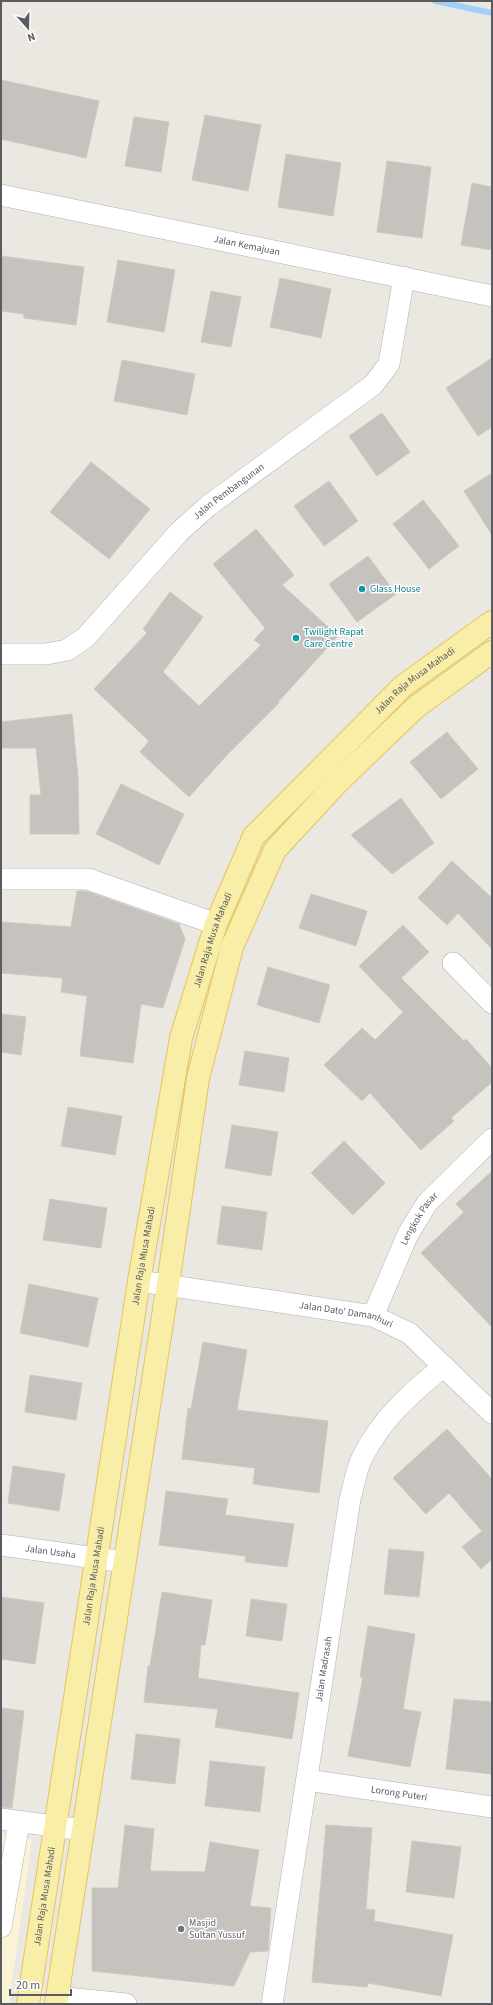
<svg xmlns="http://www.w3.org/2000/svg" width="493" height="2005" viewBox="0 0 493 2005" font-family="'Source Sans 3',sans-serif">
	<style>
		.commercial { fill: #faf3d5 }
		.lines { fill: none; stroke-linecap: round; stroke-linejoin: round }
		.stream { stroke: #a2cff8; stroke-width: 6 }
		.building { fill: #c6c2bd; stroke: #cecabf }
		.minor-casing { stroke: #b0b2b7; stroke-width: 22 }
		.major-casing { stroke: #e5c45e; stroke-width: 24 }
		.minor { stroke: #fff; stroke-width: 21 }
		.major { stroke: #f8eea7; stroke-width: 22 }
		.culture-dot { fill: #0f9aa8; stroke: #fff; stroke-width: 1.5 }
		.worship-dot { fill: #6b7280; stroke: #fff; stroke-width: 1.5 }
		.labels { text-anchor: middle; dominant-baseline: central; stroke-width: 3; stroke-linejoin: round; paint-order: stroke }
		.street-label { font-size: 10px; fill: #595b60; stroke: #fff }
		.culture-label { font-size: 10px; fill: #0d838f; stroke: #fff; text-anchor: start }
		.worship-label { font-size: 10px; fill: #5b616d; stroke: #fff; text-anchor: start }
	</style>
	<rect width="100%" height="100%" fill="#eae8e0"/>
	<!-- commercial -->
	<path class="commercial" d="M1 1834 32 1839 9 2004H1Z"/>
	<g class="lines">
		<!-- stream -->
		<path class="stream" d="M435 1 492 13"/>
	</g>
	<!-- building -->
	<path class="building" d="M1 80 99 101 86 158 1 139Z
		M205 115 261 125 248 191 192 180Z
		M134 117 169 122 161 172 125 166Z
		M286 154 341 163 333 216 278 207Z
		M387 161 431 167 422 238 377 232Z
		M472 183 492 187V250L461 245Z
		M1 256 84 267 76 325 24 318V314L1 311Z
		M118 260 175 270 164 332 107 322Z
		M280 278 331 289 321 338 270 327Z
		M211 291 241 297 231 347 201 342Z
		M492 358V427L478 436 446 388Z
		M122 360 195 374 187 415 114 401Z
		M382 413 410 452 377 476 349 436Z
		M91 462 150 509 109 559 50 512Z
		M492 473V535L464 491Z
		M329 481 358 521 324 546 294 506Z
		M423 500 459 546 429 569 393 524Z
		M256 529 294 575 282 585 338 636 278 702 279 703 227 755 189 797 140 752 149 741 94 689 147 633 143 629 170 592 203 617 163 672 199 706 261 645 254 640 265 628 213 564Z
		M368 556 396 594 357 622 329 584Z
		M72 714 78 777 79 834H30V795H41L36 748H1V722Z
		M447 732 478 769 441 799 410 762Z
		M121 784 184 814 159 865 96 834Z
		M401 798 434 843 392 874 351 835Z
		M452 861 492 898V949L458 913 447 925 418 898Z
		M77 891H86L179 924 185 939 163 1008 141 1004 133 1063 80 1056 87 996 61 992 63 978 1 973V922L71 927Z
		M311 894 367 911 356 946 299 928Z
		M403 925 429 952 401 978 464 1041 466 1039 492 1068V1082L451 1118 454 1121 421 1150 370 1093 362 1101 324 1065 362 1028 375 1040 403 1012 359 966Z
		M268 967 330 985 319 1023 257 1005Z
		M1 1014 26 1017 21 1055 1 1052Z
		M245 1051 289 1058 284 1092 239 1085Z
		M68 1107 122 1116 115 1155 61 1146Z
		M232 1125 278 1132 271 1176 225 1168Z
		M344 1141 385 1183 353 1215 311 1173Z
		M492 1171V1327L421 1253 464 1212 456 1204Z
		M50 1199 107 1208 101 1248 43 1240Z
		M222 1206 267 1212 262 1250 217 1244Z
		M29 1284 98 1298 88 1347 20 1333Z
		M203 1342 247 1350 237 1410 328 1421 319 1493 253 1484 255 1468 182 1459 188 1408 191 1409Z
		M30 1375 82 1383 76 1420 25 1412Z
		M447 1429 492 1479V1559L481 1569 462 1547 482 1531 449 1493 426 1514 393 1478Z
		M13 1466 65 1474 59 1511 8 1503Z
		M166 1491 228 1499 225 1515 294 1524 287 1567 245 1562 246 1556 159 1545Z
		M389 1549 424 1552 419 1597 384 1594Z
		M162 1592 212 1600 205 1645H201L198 1678 299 1693 292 1739 215 1727 218 1709 144 1702 148 1666H150Z
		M1 1597 44 1603 35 1664 1 1659Z
		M251 1599 287 1604 282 1641 246 1636Z
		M368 1626 415 1634 403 1709 421 1712 410 1767 348 1756 363 1677H360Z
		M454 1699 492 1702V1774L446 1769Z
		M1 1708 24 1711 12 1808 1 1807Z
		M136 1734 180 1739 175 1784 131 1779Z
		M210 1761 265 1767 260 1812 205 1806Z
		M125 1825 154 1829 150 1871 205 1872 210 1842 259 1850 250 1906 271 1908 268 1951 250 1952 234 1986 92 1971V1888H118Z
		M326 1825 372 1828 366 1909 375 1910 374 1921 453 1935 441 1996 368 1983 367 1987 312 1982Z
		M412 1841 461 1847 454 1898 406 1892Z"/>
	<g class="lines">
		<!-- minor casing -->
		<g class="minor-casing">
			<g id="minor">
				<path id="s1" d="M1 195 492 296"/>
				<path id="s2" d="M1 654H46L67 650 86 637 179 532 208 506 373 385 389 364 404 277"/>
				<path d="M1 879H88L216 924"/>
				<path d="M453 963 492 1003"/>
				<path id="s3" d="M139 1281 373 1316 409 1333 492 1413"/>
				<path id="s4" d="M373 1316 408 1234 427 1203 492 1139"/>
				<path id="s5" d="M1 1545 125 1562"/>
				<path id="s6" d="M307 1780 492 1807"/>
				<path d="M1 1819 83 1830"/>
				<path d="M1 1927 19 1822"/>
				<path d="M57 1997 126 2004"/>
				<path id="s7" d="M272 2004 350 1499C354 1486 356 1470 362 1458 381 1419 411 1393 444 1366"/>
			</g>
		</g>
		<!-- major casing -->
		<g class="major-casing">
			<g id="major">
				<path id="s8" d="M28 2004 139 1281 181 1038 216 924 254 836 403 686 492 622"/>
				<path d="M56 2004 168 1284 198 1078 232 947 275 850 339 781 416 707 492 652"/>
			</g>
		</g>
		<!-- minor -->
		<use href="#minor" class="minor"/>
		<!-- major -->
		<use href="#major" class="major"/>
	</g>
	<!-- markers -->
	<g class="culture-dot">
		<circle cx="362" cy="589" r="4"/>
		<circle cx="296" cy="638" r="4"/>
	</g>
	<circle class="worship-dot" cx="181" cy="1929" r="4"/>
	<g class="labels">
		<!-- street labels -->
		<g class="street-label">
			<text stroke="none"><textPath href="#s1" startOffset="251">Jalan Kemajuan</textPath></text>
			<text stroke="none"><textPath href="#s2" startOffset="294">Jalan Pembangunan</textPath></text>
			<text stroke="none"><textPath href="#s8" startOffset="1417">Jalan Raja Musa Mahadi</textPath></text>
			<text stroke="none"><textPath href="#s8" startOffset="1081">Jalan Raja Musa Mahadi</textPath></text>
			<text stroke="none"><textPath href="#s4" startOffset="108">Lengkok Pasar</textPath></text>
			<text stroke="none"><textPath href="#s8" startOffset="757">Jalan Raja Musa Mahadi</textPath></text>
			<text stroke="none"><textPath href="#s3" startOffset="210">Jalan Dato' Damanhuri</textPath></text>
			<text stroke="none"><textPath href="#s5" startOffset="50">Jalan Usaha</textPath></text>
			<text stroke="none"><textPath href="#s8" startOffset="433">Jalan Raja Musa Mahadi</textPath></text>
			<text stroke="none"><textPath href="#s7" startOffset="339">Jalan Madrasah</textPath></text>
			<text stroke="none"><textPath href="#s6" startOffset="93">Lorong Puteri</textPath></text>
			<text stroke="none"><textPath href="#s8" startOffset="109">Jalan Raja Musa Mahadi</textPath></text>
		</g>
		<!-- culture labels -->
		<g class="culture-label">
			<text x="370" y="589">Glass House</text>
			<text x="304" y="632">Twilight Rapat<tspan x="304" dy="12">Care Centre</tspan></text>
		</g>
		<!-- worship labels -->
		<g class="worship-label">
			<text x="189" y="1923">Masjid<tspan x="189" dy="12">Sultan Yussuf</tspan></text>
		</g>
	</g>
	<!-- border -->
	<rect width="493" height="2005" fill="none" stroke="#595b60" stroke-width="4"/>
	<!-- north arrow -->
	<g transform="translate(28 28) rotate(160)" stroke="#ffffff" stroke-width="3" paint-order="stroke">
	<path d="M0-3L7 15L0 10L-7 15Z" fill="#595b60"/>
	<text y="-6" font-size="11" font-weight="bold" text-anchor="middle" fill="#595b60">N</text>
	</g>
	<!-- scale -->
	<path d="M10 1989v6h61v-6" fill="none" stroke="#595b60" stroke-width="2"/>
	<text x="16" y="1989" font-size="12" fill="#595b60" stroke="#ffffff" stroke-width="3" paint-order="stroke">20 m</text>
</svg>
